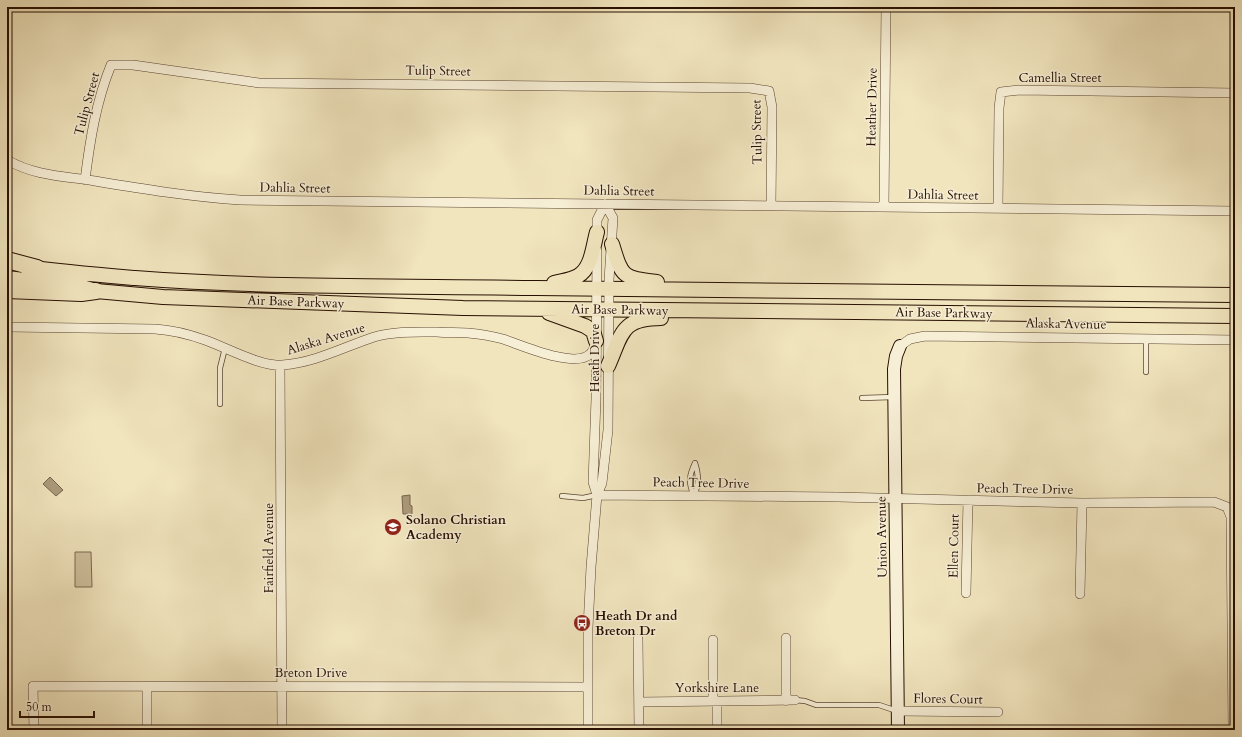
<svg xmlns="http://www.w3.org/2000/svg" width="1242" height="737" viewBox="0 0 1242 737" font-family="Cardo,serif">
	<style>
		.green { fill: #cfc19e; stroke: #7b6850 }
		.water { fill: #ac9c7e; stroke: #77644c }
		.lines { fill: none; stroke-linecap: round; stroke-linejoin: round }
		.lane-casing { stroke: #5a4430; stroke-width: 6 }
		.street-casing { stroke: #5a4430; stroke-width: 10 }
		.secondary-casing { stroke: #270f01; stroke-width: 14 }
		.primary-casing { stroke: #270f01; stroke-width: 16 }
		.highway-casing { stroke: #270f01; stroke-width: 18 }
		.lane { stroke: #f6eed5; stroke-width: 4.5 }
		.street { stroke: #f6eed5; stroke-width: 9 }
		.secondary { stroke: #f6eed5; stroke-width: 12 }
		.primary { stroke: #f1e5be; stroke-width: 14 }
		.highway { stroke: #f1e5be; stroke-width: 16 }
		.labels { text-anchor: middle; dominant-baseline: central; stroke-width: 3; stroke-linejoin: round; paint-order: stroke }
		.street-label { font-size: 13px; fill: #270f01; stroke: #f6eed5 }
		.poi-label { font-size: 13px; font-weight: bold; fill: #270f01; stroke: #f6eed5; text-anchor: start }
	</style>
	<rect width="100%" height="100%" fill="#f1e5be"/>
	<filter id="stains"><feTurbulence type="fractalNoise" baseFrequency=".005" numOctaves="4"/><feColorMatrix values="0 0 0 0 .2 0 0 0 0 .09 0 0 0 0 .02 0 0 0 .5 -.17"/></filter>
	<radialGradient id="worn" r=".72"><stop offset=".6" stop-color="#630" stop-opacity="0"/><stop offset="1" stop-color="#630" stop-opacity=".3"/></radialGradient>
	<!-- green -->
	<path class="green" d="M75 552H91L92 587H75Z"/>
	<!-- water -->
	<path class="water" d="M50 477 63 490 56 496 43 484Z
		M410 495V505L412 506V514H403L402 496Z"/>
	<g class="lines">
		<!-- lane casing -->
		<g class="lane-casing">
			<path id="lane" d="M1146 338V372
				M862 398 894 397
				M220 404V368L225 348
				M562 496 583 498 597 495
				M694 496C688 482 689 476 695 463
				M694 496C699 484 699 476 695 463
				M795 700 805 701 816 705H879L897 711"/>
		</g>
		<!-- street casing -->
		<g class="street-casing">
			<path id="street" d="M7 160C35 176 64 176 95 181 143 189 192 197 240 200L1235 211
				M85 180C90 140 96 102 111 65H133L259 83 750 88 769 91 772 107 771 206
				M884 207 886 7
				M998 208 999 108 1001 92 1019 90 1235 93
				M597 238V220L605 204
				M597 251 596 399 593 482 597 495
				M7 327 155 329C172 330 188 334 205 340 225 347 261 367 282 365 314 363 344 347 374 337 395 331 416 332 437 332 447 333 458 332 468 333 479 334 492 336 503 339 521 345 575 369 590 354 594 351 595 345 596 341
				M900 346 910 339 925 336 1235 340
				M280 366 282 730
				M597 495 838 497 1082 503 1214 502 1227 507 1231 517 1233 730
				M966 593 968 500
				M1080 594 1082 503
				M786 638V701
				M638 639 639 730
				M713 640V701
				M147 687V730
				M717 701V730
				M639 702 795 700
				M898 711 998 712
				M34 730 33 686 588 687
				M588 730V628L591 567 597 495 602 483 608 430 609 280 613 218 605 204"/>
		</g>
		<!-- secondary casing -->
		<g class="secondary-casing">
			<path id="secondary" d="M898 730 894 369 896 356 900 346"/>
		</g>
		<!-- primary casing -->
		<g class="primary-casing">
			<path id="primary" d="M612 244C622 277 622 278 657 282
				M26 267C62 272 99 275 135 278 268 288 402 286 536 288 769 290 1002 294 1235 295
				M7 278 82 287 96 291 163 297 463 308 1235 316
				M554 283C561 281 571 280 578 276 592 268 593 246 597 232
				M549 313 585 326 593 331 596 341
				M608 366C622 335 620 318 661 318"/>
		</g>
		<!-- highway casing -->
		<g class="highway-casing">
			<path id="highway" d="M7 260 37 268
				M7 290 81 293 96 291"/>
		</g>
		<!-- lane -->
		<use href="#lane" class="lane"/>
		<!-- street -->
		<use href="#street" class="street"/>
		<!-- secondary -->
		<use href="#secondary" class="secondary"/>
		<!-- primary -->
		<use href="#primary" class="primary"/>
		<!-- highway -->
		<use href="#highway" class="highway"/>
	</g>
	<!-- icons -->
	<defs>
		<g id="school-disc" transform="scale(0.9)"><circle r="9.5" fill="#8f2418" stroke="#f6eed5"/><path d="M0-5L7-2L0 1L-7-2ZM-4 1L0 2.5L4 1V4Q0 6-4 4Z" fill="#fff"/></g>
		<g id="bus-disc" transform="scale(0.9)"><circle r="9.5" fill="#8f2418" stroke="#f6eed5"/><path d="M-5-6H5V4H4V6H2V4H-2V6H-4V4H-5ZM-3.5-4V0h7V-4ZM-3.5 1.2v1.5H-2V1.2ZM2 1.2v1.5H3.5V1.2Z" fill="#fff"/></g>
	</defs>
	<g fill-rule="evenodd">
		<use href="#school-disc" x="393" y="527"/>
		<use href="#bus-disc" x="582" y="623"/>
	</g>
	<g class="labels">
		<!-- street labels -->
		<g class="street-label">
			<text transform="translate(438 71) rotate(1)">Tulip Street</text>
			<text x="1060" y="78">Camellia Street</text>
			<text transform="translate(87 104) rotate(-75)">Tulip Street</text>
			<text transform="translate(872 107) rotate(-89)">Heather Drive</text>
			<text transform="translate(757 132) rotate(-91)">Tulip Street</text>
			<text transform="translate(295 188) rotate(1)">Dahlia Street</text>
			<text transform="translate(619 191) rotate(1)">Dahlia Street</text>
			<text transform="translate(943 195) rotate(1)">Dahlia Street</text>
			<text transform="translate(296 302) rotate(2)">Air Base Parkway</text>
			<text transform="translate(620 310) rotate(1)">Air Base Parkway</text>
			<text transform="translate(944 313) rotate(1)">Air Base Parkway</text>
			<text transform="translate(1066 324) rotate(1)">Alaska Avenue</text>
			<text transform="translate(326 339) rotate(-17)">Alaska Avenue</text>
			<text transform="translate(595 358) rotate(-90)">Heath Drive</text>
			<text transform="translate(701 483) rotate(1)">Peach Tree Drive</text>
			<text transform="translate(1025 489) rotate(1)">Peach Tree Drive</text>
			<text transform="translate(882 537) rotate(-91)">Union Avenue</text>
			<text transform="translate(954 546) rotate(-89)">Ellen Court</text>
			<text transform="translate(269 548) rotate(-90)">Fairfield Avenue</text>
			<text x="311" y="673">Breton Drive</text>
			<text x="717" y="688">Yorkshire Lane</text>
			<text transform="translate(948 699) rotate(1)">Flores Court</text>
		</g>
		<!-- poi labels -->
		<g class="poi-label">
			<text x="406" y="520">Solano Christian<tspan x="406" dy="15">Academy</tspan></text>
			<text x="595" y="616">Heath Dr and<tspan x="595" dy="15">Breton Dr</tspan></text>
		</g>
	</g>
	<!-- margin -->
	<rect width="1242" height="737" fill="none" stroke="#f1e5be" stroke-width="24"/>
	<rect x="8" y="8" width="1226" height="721" fill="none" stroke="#270f01" stroke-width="2"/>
	<rect x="12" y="12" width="1218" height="713" fill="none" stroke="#270f01"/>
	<!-- scale -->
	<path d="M20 711v6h74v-6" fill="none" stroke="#270f01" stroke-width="2"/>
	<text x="26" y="711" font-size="12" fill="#270f01" stroke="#f6eed5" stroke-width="3" paint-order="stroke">50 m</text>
	<rect width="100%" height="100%" filter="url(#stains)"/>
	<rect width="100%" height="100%" fill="url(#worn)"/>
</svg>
